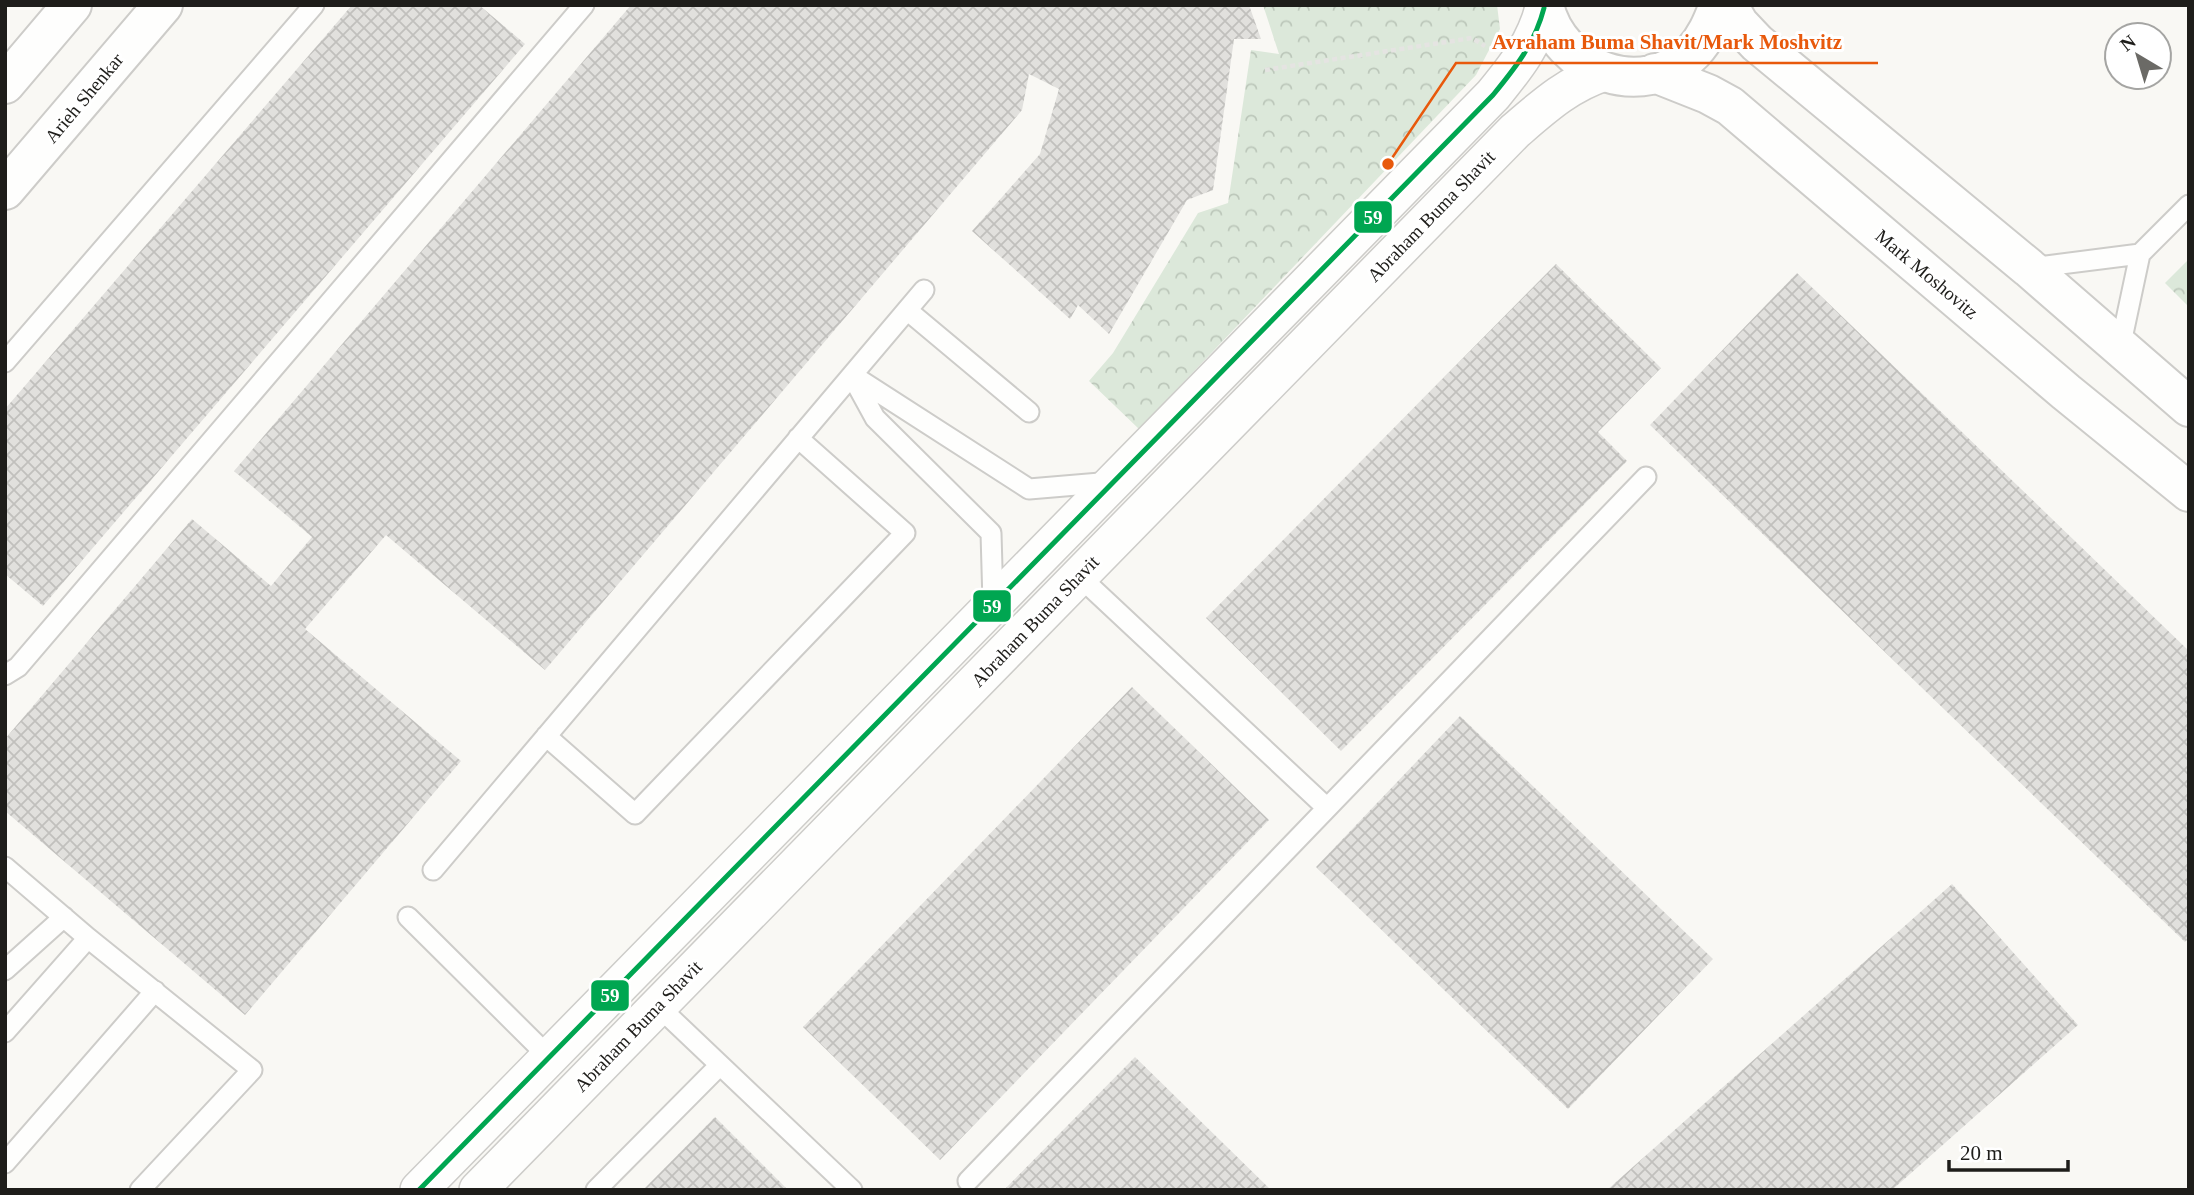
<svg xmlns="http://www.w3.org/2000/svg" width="2194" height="1195" viewBox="0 0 2194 1195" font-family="Georgia,serif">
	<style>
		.park { fill: url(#park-crowns) }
		.building { fill: url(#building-cross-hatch) }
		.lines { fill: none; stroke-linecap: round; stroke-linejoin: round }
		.lane-casing { stroke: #cdccc9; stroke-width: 23 }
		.street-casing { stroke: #cdccc9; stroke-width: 40 }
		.secondary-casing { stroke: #cdccc9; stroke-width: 42 }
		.path { stroke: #e5e4e2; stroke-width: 4.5; stroke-dasharray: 5 3.5; stroke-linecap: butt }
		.lane { stroke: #fefefd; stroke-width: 19 }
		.street { stroke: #fefefd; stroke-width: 37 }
		.secondary { stroke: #fefefd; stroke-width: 38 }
		.bus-1-casing { stroke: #fff; stroke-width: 10 }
		.bus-1 { stroke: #00a651; stroke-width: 5 }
		.labels { text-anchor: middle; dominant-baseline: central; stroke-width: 6; stroke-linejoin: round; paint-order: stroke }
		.street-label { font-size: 19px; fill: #1e1d1a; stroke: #fff }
		.leader { fill: none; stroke: #e8590c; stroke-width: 2.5 }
		.callout-dot { fill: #e8590c; stroke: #fff; stroke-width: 2.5 }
		.callout-label { font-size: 21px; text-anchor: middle; font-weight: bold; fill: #e8590c; stroke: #fff; stroke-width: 6; stroke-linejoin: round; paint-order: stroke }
		.line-badge { stroke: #fff; stroke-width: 2.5 }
		.badge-label { font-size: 19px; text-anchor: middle; font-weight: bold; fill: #fff }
	</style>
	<defs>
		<pattern id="park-crowns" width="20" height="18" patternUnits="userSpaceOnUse" patternTransform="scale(1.75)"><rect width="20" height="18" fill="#dce8da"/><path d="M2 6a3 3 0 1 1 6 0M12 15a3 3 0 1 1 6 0" fill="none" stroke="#bcc7ba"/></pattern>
		<pattern id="building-cross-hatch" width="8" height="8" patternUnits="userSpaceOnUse" patternTransform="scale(1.75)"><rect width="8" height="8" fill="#e1e0dd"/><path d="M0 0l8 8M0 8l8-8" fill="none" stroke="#c1c0bd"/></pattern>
	</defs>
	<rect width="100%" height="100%" fill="#f9f8f4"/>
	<!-- park -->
	<path class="park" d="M1263 5H1497L1500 29 1476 75 1139 429 1089 381 1113 353 1198 213 1228 203 1251 50 1279 54Z
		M2189 259V307L2165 283Z"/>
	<!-- building -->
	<path class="building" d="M352 5H479L525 44 43 606 5 574V409Z
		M631 5H1249L1261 39H1234L1213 190 1187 200 1109 334 1078 305 1070 319 972 231 1040 154 1059 89 1029 74 1022 110 545 670 386 535 305 629 461 761 245 1015 5 811V739L192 519 271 586 312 537 234 471Z
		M1556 264 1661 368 1598 432 1627 461 1341 751 1206 618Z
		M1797 273 2189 651V938L2185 942 1650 425Z
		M1132 687 1269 820 940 1160 803 1027Z
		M1460 716 1713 959 1568 1109 1316 867Z
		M1952 884 2078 1025 1892 1190H1607Z
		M1135 1057 1271 1190H1004Z
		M715 1117 788 1190H643Z"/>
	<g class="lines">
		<!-- lane casing -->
		<g class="lane-casing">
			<path id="lane" d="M2030 268 2140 254
				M907 310 1029 412
				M2120 348 2140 254 2189 205
				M5 362 314 5
				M852 375 1029 489 1112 482
				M852 376 875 418 991 533 993 603
				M1079 576 1327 808
				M5 675 18 667 584 5
				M546 736 635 814 905 533 798 438
				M5 867 88 938 252 1070 140 1190
				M433 870 924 290
				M408 917 549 1057
				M5 970 64 917
				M658 1006 852 1190
				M5 1032 88 938
				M5 1163 155 991
				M968 1181 1646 477
				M596 1190 720 1065"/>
		</g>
		<!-- street casing -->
		<g class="street-casing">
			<path id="street" d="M419 1190 1493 95C1516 67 1535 43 1544 8
				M478 1190 1515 131C1544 106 1568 84 1605 72"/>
		</g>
		<!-- secondary casing -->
		<g class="secondary-casing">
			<path id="secondary" d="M1544 5C1559 71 1643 102 1693 52 1706 38 1712 23 1719 5
				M1728 5 1739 24 1757 43 2029 268 2189 407
				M1655 73 1708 94 1730 106 2066 392 2189 492
				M5 84 72 5
				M5 190 163 5"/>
		</g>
		<!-- path -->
		<path class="path" d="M1265 70 1472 38 1485 46"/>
		<!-- lane -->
		<use href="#lane" class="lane"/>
		<!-- street -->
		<use href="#street" class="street"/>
		<!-- secondary -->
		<use href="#secondary" class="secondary"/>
		<!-- bus-1 casing -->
		<g class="bus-1-casing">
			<path id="bus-1" d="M419 1190 1493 95C1516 67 1535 43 1544 8"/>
		</g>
		<!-- bus-1 -->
		<use href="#bus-1" class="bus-1"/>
	</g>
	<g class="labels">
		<!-- street labels -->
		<g class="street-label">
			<text transform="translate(84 98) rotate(-50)">Arieh Shenkar</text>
			<text transform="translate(1431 216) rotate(-46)">Abraham Buma Shavit</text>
			<text transform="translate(1927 274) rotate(40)">Mark Moshovitz</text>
			<text transform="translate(1035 621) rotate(-46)">Abraham Buma Shavit</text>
			<text transform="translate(638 1026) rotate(-46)">Abraham Buma Shavit</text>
		</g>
	</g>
	<!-- callouts -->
	<path class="leader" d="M1388 164L1456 63H1878"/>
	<circle class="callout-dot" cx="1388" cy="164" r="7"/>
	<g class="callout-label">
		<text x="1667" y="49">Avraham Buma Shavit/Mark Moshvitz</text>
	</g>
	<g class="line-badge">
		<rect x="1353" y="200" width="40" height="34" rx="7" fill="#00a651"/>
		<rect x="972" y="589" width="40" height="34" rx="7" fill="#00a651"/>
		<rect x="590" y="979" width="40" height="33" rx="7" fill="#00a651"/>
	</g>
	<g class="badge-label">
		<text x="1373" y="224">59</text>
		<text x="992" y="613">59</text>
		<text x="610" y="1002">59</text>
	</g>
	<!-- border -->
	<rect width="2194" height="1195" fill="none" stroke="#1e1d1a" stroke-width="14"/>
	<!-- north arrow -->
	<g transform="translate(2138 56) rotate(322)"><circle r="33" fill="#ffffff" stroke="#a5a5a3" stroke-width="2"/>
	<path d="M0-5L12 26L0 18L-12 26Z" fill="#6b6a66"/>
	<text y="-10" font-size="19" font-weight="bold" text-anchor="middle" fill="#1e1d1a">N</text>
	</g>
	<!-- scale -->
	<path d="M1949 1160v10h119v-10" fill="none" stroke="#1e1d1a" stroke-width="3.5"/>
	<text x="1960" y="1160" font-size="21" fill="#1e1d1a" stroke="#ffffff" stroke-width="5" paint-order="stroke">20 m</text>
</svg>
